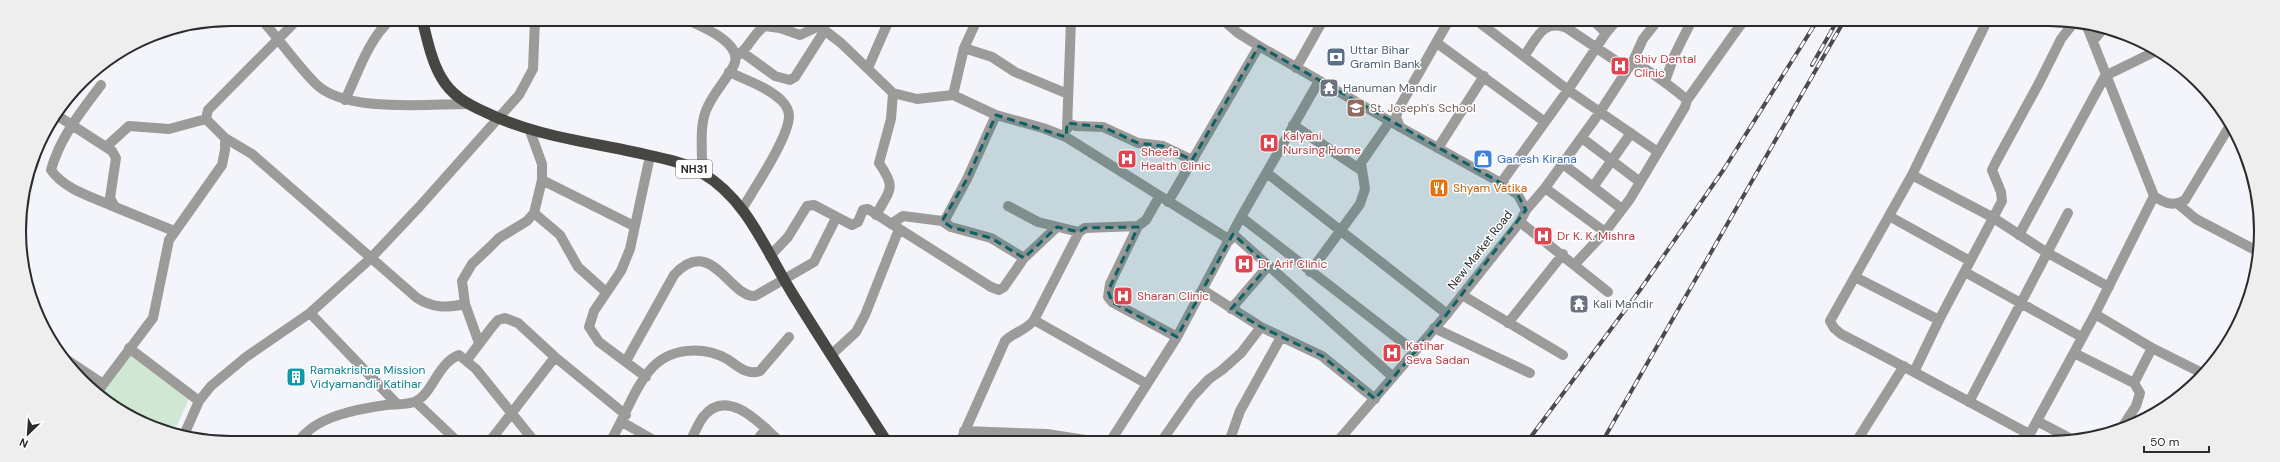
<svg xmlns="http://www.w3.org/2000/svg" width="2280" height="462" viewBox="0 0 2280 462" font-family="'DM Sans',sans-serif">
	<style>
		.green { fill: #d0e8d3 }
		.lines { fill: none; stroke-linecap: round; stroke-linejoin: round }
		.minor { stroke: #9c9b99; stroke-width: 10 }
		.tertiary { stroke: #9c9b99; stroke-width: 10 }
		.trunk { stroke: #474642; stroke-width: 11 }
		.rail-casing { stroke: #4a4b4d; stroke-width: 4 }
		.rail { stroke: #fff; stroke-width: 2.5; stroke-dasharray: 8; stroke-linecap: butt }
		.marked { fill: #106166; fill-opacity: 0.2; stroke: #106166; stroke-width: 3; stroke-dasharray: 8 5; stroke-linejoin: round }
		.labels { text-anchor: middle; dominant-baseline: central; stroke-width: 3; stroke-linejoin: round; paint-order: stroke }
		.shield { fill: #fff; stroke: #6a6b6b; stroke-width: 1 }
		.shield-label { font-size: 11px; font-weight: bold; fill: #2a2b2c }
		.service-label { font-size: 12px; fill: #4e5e75; stroke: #fff; text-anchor: start }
		.health-label { font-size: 12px; fill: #be3a42; stroke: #fff; text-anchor: start }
		.worship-label { font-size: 12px; fill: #5b616d; stroke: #fff; text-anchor: start }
		.education-label { font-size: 12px; fill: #785e54; stroke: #fff; text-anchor: start }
		.shop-label { font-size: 12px; fill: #366cbe; stroke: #fff; text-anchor: start }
		.food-label { font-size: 12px; fill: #c56008; stroke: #fff; text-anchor: start }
		.street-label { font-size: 12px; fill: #2a2b2c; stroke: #fff }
		.culture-label { font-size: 12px; fill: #0d838f; stroke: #fff; text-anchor: start }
		.rim { fill: none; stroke: #2a2b2c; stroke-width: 2 }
	</style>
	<rect width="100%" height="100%" fill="#f3f5fa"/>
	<!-- green -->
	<path class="green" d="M128 351 192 392 174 432 137 421 101 393Z"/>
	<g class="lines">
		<!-- minor -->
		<path class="minor" d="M261 19C280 40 296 64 316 84 345 113 428 104 467 104
			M685 19C701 26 744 43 734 65 727 79 715 91 708 106 698 125 703 152 702 173
			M816 20 819 26 841 43 893 93 917 99 953 95 996 115 1043 128 1066 137 1230 240
			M1223 20 1238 33 1259 46 1400 127
			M1476 20 1568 90 1658 152
			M1987 21 1912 175 1830 321 1834 328 1841 334 1914 372 1939 320 2002 201 2001 192 1992 170 1997 160 2039 83 2061 39 2075 21
			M1606 33 1617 20
			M2093 41 2102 30
			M1437 43 1545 122
			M964 48 992 57 1015 72 1068 94
			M742 52 775 76 790 80 795 77 825 30
			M738 55C750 47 753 33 765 26L780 28 800 35 819 26
			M1525 55C1537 38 1543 18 1567 28L1628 69
			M868 68 889 20
			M1296 68 1323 20
			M729 72C746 80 767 87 781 100 785 104 789 110 789 116 789 137 754 189 742 209
			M1665 81 1675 54 1692 20
			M101 85C81 112 60 137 51 170 65 190 93 197 115 207
			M953 95 964 48 977 20
			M345 100C358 73 368 40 391 19
			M1687 100 1744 20
			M58 116 112 151 116 158 110 198 115 207 174 231
			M1067 123 1076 126 1103 127 1138 143 1163 146 1192 160
			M1293 125 1361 170
			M1067 129 1071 20
			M225 138 252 154 417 298C433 308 446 308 465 304
			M1582 138 1640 182
			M107 146 129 126 169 129 206 119
			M1438 148 1484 76
			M1563 164 1622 209
			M1267 173 1447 314
			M1912 175 1992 217 2046 252 2109 287
			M542 180 634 226
			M1501 183 1568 90 1606 33 1593 20
			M1593 187 1631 133
			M1545 188 1605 232
			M2154 196C2164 203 2173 207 2185 200L2229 127
			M1168 202 1259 46
			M2178 204 2196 219 2259 252
			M1008 206 1038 222 1079 232
			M1526 210 1545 188 1600 112 1633 61 1643 39 1658 20
			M534 213 560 235 578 267 606 292
			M876 215C890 189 897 189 879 163L891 119 893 93
			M1889 216 1970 261
			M1241 217 1414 351
			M942 221 951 227 991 238 1024 258
			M1520 222 1608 292
			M891 224 903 216 942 221 946 218 967 179 996 115
			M1138 226 1110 284 1108 297 1112 302 1177 337
			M1233 234 1393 377
			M2019 235 2105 76 2158 50
			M770 256 788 237 807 206 814 205 852 225 858 222 863 210 868 209 991 287 999 290 1004 287 1024 258 1057 227
			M1575 264 1605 232 1630 199 1685 107 1687 100C1670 85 1652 73 1633 61
			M1310 272 1360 204 1365 189 1361 163 1390 121
			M1965 272 2078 335
			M1855 277 1939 320
			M1203 290 1261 327 1322 356 1375 399
			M1462 295 1563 355
			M1231 309 1268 266
			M310 313 397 404
			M2095 314 2152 348 2204 374
			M1034 320 1147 384
			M1508 323 1563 254
			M1434 328 1530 373
			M479 343 465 304 462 281 472 264 489 248 499 238 527 221 534 213 542 180V164L530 131
			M129 348 199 401
			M2074 353 2134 383 2152 348
			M831 355 856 332 865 315 899 229
			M64 358 103 384
			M467 360 492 327 498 320 505 318 518 323 555 357 626 415
			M626 361 674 275C711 234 730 298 755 296L814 262 836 218
			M1914 372 2029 434
			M646 377 599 342 589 327 594 311 621 271 630 249 650 156
			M98 391 153 318 169 240 222 165 225 150V138L206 119 208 110 298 19
			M416 402 457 441
			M1969 402 2068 213
			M2037 421 2073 440
			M622 422 657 442
			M2123 426 2136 406 2140 393 2134 383
			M964 431 1047 434 1098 442
			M184 435 199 401 211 386 246 357 310 313 371 258 420 206 519 95 533 69 535 19
			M299 441C316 416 358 409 386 405 395 404 405 405 414 402 432 396 437 363 459 355L476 369 534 441
			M490 441 555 357
			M610 442C624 419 634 388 651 369 670 347 704 346 727 359 738 366 747 376 760 371L789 337
			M690 442C694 434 698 424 703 417 727 386 761 424 780 442
			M756 442 766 428
			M960 442 1005 341C1014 332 1027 330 1034 320L1079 232 1085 228 1138 226 1146 220 1159 197
			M1110 442 1177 337 1241 217 1319 81
			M1161 442 1193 396 1209 379 1222 370 1241 353 1261 327
			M1229 442 1240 411 1281 337
			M1856 442 1904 366
			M2025 443 2095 314 2154 196 2086 24"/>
		<!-- tertiary -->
		<path class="tertiary" d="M1337 442 1447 314 1520 222 1526 210 1518 195 1501 183 1400 127 1396 117 1399 108 1449 20"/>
		<!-- trunk -->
		<path class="trunk" d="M422 19C427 38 431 60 441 77 451 95 467 104 485 112 532 135 583 141 634 152 656 157 683 161 702 173 747 199 766 251 792 293 823 343 855 392 887 442"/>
		<!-- rail casing -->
		<g class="rail-casing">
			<path id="rail" d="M1812 65 1837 21
				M1527 442 1640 290 1724 169 1817 21
				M1602 442 1844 21"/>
		</g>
		<!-- rail -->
		<use href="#rail" class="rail"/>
	</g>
	<!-- marked area -->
	<path class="marked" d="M1259 46 1501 183 1518 195 1526 210 1447 314 1375 399 1322 356 1261 327 1231 309 1268 266 1233 234 1177 337 1112 302 1108 291 1138 227 1085 228 1079 232 1057 227 1024 258 991 238 951 227 942 221 967 179 996 115 1066 137 1067 123 1103 127 1138 143 1163 146 1192 160Z"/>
	<!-- icons -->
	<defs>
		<g id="bank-square" transform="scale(1)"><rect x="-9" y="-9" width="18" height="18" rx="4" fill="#5c6f8a" stroke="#fff"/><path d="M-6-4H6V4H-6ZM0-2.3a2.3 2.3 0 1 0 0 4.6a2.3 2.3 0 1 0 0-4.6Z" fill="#fff"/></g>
		<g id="hospital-square" transform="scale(1)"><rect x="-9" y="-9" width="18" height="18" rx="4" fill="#e0444e" stroke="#fff"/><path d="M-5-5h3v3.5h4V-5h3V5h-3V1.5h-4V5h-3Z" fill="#fff"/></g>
		<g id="temple-square" transform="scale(1)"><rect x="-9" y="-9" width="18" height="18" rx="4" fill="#6b7280" stroke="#fff"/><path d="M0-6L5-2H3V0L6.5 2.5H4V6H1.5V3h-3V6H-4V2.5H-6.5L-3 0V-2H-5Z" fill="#fff"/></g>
		<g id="school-square" transform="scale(1)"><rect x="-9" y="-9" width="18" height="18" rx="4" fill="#8d6e63" stroke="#fff"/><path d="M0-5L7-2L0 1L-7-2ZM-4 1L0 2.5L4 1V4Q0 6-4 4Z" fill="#fff"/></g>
		<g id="shop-square" transform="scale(1)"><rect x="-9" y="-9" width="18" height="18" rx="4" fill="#3f7fe0" stroke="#fff"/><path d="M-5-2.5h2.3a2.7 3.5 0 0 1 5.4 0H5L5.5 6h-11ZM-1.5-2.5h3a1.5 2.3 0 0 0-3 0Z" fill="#fff"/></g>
		<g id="restaurant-square" transform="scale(1)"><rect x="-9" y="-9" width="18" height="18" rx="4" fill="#e8710a" stroke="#fff"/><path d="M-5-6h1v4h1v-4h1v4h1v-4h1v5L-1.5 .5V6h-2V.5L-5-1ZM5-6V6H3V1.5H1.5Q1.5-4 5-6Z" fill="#fff"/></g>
		<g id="building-square" transform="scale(1)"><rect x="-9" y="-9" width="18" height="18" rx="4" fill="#0f9aa8" stroke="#fff"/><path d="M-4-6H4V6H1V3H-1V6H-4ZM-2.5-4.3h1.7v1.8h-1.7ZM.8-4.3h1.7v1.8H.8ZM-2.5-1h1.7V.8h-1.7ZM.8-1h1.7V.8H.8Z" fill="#fff"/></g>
	</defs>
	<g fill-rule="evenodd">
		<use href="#bank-square" x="1336" y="57"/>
		<use href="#hospital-square" x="1620" y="66"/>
		<use href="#temple-square" x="1329" y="88"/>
		<use href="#school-square" x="1356" y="108"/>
		<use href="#hospital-square" x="1269" y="143"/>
		<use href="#hospital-square" x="1127" y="159"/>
		<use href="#shop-square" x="1483" y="159"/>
		<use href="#restaurant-square" x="1439" y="188"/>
		<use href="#hospital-square" x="1543" y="236"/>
		<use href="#hospital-square" x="1244" y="264"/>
		<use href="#hospital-square" x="1123" y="296"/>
		<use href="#temple-square" x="1579" y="304"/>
		<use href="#hospital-square" x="1392" y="353"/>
		<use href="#building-square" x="296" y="377"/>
	</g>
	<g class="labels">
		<!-- shield labels -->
		<rect class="shield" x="676" y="160" width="36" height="18" rx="3"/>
		<g class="shield-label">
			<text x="694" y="169">NH31</text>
		</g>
		<!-- service labels -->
		<g class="service-label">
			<text x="1350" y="50">Uttar Bihar<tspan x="1350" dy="14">Gramin Bank</tspan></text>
		</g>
		<!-- health labels -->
		<g class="health-label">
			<text x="1634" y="59">Shiv Dental<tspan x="1634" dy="14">Clinic</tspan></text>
			<text x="1283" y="136">Kalyani<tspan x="1283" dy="14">Nursing Home</tspan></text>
			<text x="1141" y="152">Sheefa<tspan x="1141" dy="14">Health Clinic</tspan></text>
			<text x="1557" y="236">Dr K. K. Mishra</text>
			<text x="1258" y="264">Dr Arif Clinic</text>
			<text x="1137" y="296">Sharan Clinic</text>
			<text x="1406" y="346">Katihar<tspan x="1406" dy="14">Seva Sadan</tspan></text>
		</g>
		<!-- worship labels -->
		<g class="worship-label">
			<text x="1343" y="88">Hanuman Mandir</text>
			<text x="1593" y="304">Kali Mandir</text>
		</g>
		<!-- education labels -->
		<g class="education-label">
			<text x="1370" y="108">St. Joseph's School</text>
		</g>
		<!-- shop labels -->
		<g class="shop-label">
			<text x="1497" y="159">Ganesh Kirana</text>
		</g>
		<!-- food labels -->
		<g class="food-label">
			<text x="1453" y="188">Shyam Vatika</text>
		</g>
		<!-- street labels -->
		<g class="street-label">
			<text transform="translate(1480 250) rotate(-52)">New Market Road</text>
		</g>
		<!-- culture labels -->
		<g class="culture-label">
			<text x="310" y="370">Ramakrishna Mission<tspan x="310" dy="14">Vidyamandir Katihar</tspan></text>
		</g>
	</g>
	<!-- crop -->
	<path d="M0 0H2280V462H0ZM231 26H2049A205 205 0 0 1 2254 231V231A205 205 0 0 1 2049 436H231A205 205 0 0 1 26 231V231A205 205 0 0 1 231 26Z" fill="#eee" fill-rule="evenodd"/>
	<path class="rim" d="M231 26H2049A205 205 0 0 1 2254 231V231A205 205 0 0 1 2049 436H231A205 205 0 0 1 26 231V231A205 205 0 0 1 231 26Z"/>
	<!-- north arrow -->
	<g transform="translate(28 434) rotate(205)" stroke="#ffffff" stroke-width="3" paint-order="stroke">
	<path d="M0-3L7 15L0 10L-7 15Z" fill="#2a2b2c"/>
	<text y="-6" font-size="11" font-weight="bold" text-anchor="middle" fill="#2a2b2c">N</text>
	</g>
	<!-- scale -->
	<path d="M2144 446v6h65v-6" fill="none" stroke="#2a2b2c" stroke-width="2"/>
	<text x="2150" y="446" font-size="12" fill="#2a2b2c" stroke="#ffffff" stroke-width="3" paint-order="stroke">50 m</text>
</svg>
